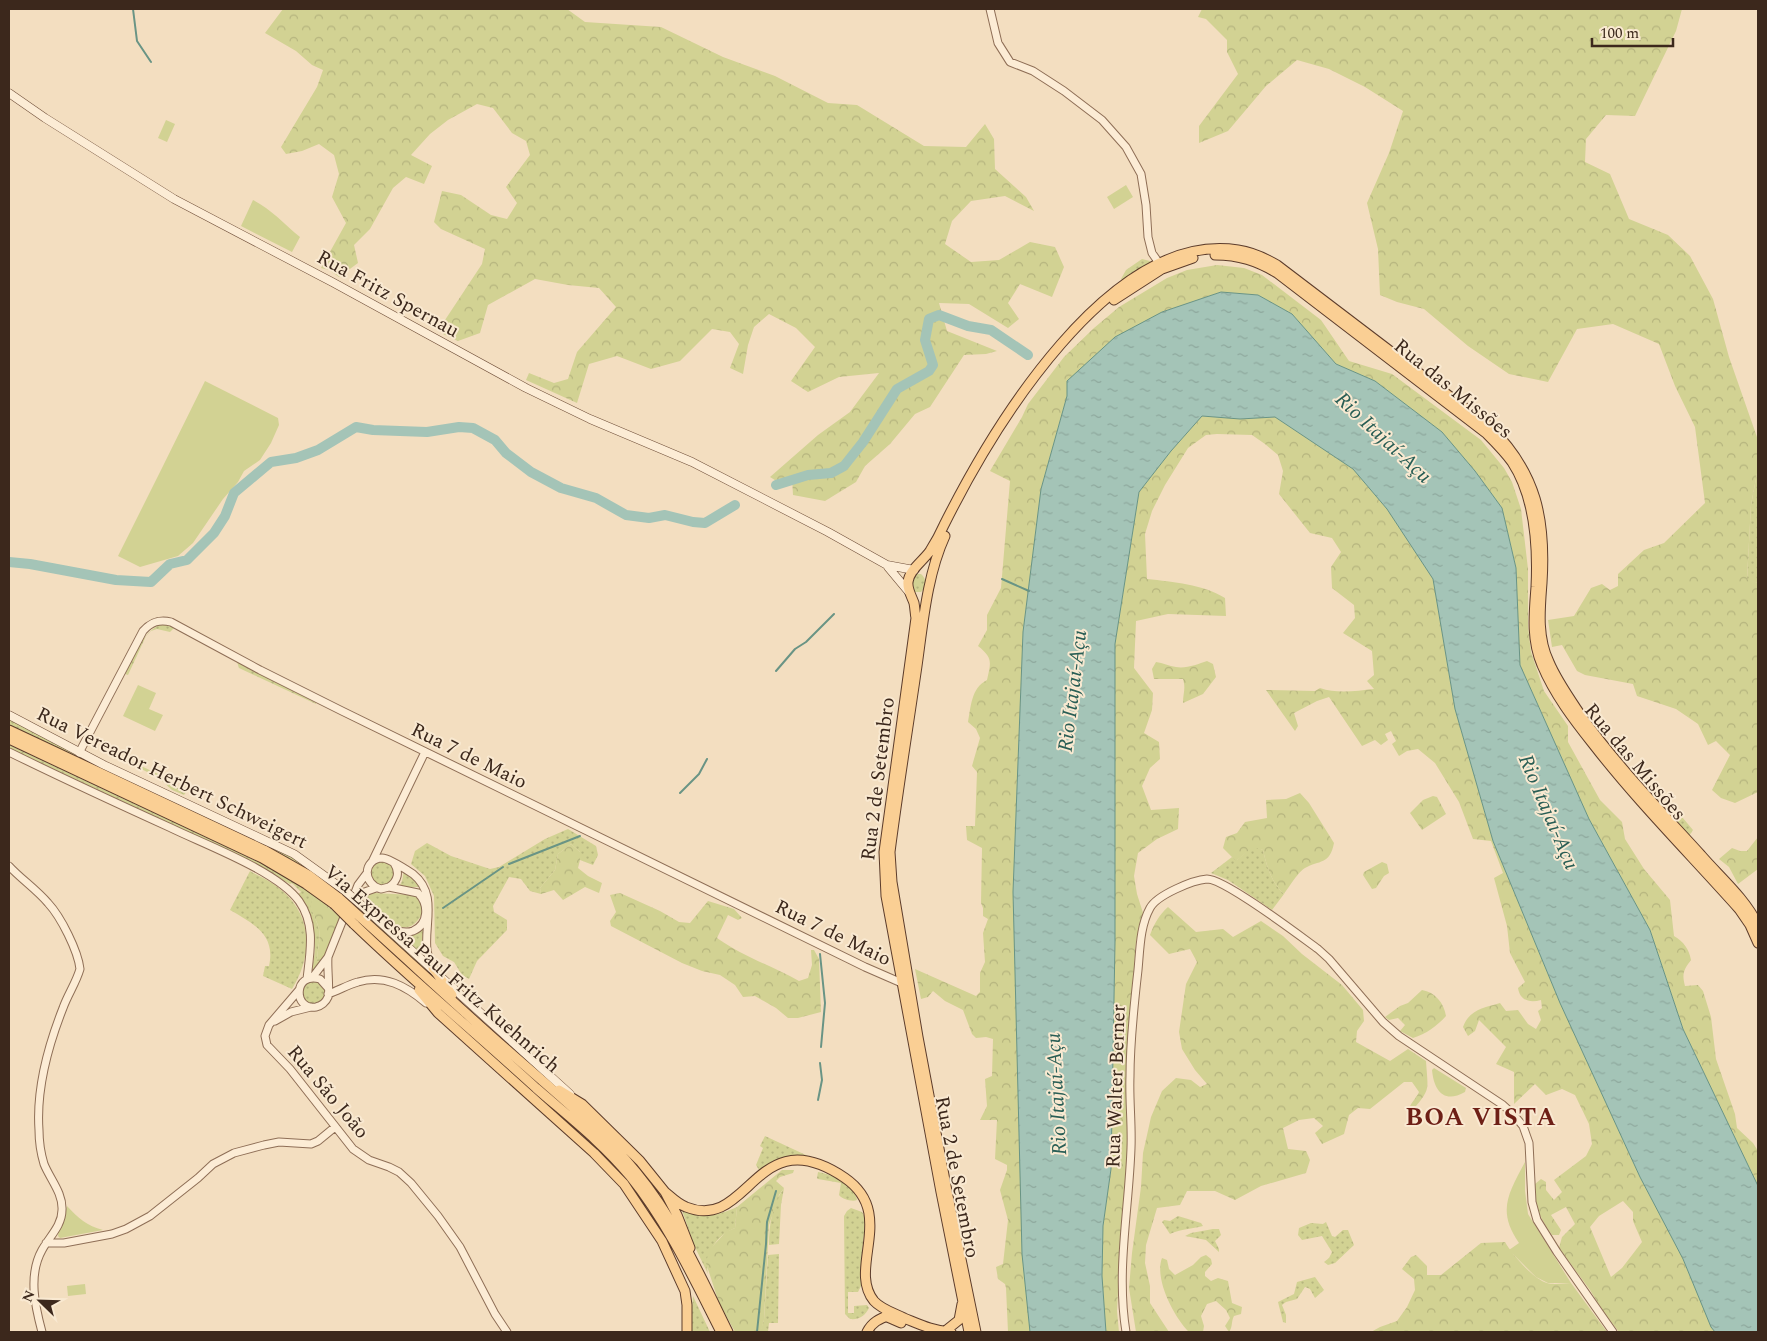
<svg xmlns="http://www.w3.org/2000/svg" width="1767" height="1341" viewBox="0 0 1767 1341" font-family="Spectral,serif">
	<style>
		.grass { fill: url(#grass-dots) }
		.forest { fill: url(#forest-crowns); fill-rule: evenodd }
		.park { fill: #d2d293 }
		.water { fill: url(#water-ripples); stroke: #699485 }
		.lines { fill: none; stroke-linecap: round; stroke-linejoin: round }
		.stream { stroke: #699485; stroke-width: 2 }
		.river { stroke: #a4c4b7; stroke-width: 10 }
		.tertiary-casing { stroke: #8e6e56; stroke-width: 9 }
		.secondary-casing { stroke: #704f39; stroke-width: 9 }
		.primary-casing { stroke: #5c3c2b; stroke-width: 11 }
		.tertiary { stroke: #fcecd5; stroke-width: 7 }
		.secondary { stroke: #fcecd5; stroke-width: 8 }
		.primary { stroke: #facf94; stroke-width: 9 }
		.secondary-bridge-casing { stroke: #704f39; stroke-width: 9; stroke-linecap: butt }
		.primary-bridge-casing { stroke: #5c3c2b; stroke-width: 11; stroke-linecap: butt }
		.secondary-bridge { stroke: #fcecd5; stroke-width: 8 }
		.primary-bridge { stroke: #facf94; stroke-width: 9 }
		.labels { text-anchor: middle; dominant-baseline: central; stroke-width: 4; stroke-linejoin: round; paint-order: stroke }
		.street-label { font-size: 20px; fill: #3c281c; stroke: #f9e9d1 }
		.water-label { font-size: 21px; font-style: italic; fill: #295e55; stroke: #f9e9d1 }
		.district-label { font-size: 25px; font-weight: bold; letter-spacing: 1px; fill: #6e1f16; stroke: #f9e9d1 }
	</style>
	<defs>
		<pattern id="grass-dots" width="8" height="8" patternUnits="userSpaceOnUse" patternTransform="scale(1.25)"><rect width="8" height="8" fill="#d2d293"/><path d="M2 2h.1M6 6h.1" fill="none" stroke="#b5b47e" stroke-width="1.8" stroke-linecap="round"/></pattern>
		<pattern id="forest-crowns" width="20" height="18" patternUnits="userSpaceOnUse" patternTransform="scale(1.25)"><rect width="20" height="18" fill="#d2d293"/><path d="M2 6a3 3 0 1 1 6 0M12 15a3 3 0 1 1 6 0" fill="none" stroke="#b5b47e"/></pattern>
		<pattern id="water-ripples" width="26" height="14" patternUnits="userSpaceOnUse" patternTransform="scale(1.25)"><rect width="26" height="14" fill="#a4c4b7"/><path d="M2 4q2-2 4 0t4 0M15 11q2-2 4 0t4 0" fill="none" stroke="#8ea89d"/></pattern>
	</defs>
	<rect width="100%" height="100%" fill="#f3dec0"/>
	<!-- grass -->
	<path class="grass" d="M1142 259 1150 261 1153 264 1124 283 1121 279 1126 270Z
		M1758 468V583L1747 580 1751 505Z
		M916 574H921C927 579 927 587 921 592H915C909 586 910 580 916 574Z
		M162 624 169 625 174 628 170 632 157 629 151 631 146 636 128 675 125 674C134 657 143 630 162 624Z
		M237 662 316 703V704L239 668Z
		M9 719 104 768 284 853 307 866 350 899 349 900 322 879 292 860 9 726Z
		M105 740 108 750 111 752 171 780 170 785 183 790 185 787 187 791 184 795 172 790 159 778 102 749 100 746 103 741Z
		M9 745 273 869 315 895 311 905C312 913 317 921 319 929 321 940 317 951 317 961L322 964 314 971 312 969C318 943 315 917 298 894L301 892 292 883 290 884 241 857 9 748Z
		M1669 809 1677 811 1693 830 1689 836 1667 811Z
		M568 829 596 846 598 855 593 865 580 860V852L571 844 558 854 555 870 540 888 541 894 530 891 521 879 509 877 493 906 494 912 507 920V930L477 961 469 979 462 975 454 962 443 956 435 943 434 896 425 876 411 864 415 851 427 843 451 856 490 869 499 867 545 839Z
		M1253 846 1263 850C1267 867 1271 882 1284 894L1272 910 1228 880 1211 873 1232 857 1237 860Z
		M370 873a12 12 0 1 1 24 0a12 12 0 1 1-24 0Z
		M250 871C260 877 271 881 280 889 313 915 313 955 292 989L263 976 265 966H269C276 935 254 924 230 910Z
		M404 871 414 877 419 887H399L402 881Z
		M375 893 413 895 419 898C423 906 424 913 418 920 401 942 375 910 363 898L368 894Z
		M359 906 433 973 438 982 357 908Z
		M424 923 422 944 425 959 402 937C413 936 418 933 424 923Z
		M302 992a12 12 0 1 1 24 0a12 12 0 1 1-24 0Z
		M765 1136 808 1156C788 1156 777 1157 759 1170L756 1165 763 1148 760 1146Z
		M818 1172C832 1174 855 1185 857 1200 852 1202 842 1199 839 1195L841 1183 818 1179 817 1178Z
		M784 1188 781 1205 779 1244 769 1245C769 1225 772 1204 784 1188Z
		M737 1207 735 1228C716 1236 704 1254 708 1274L693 1243 682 1210C702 1217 718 1216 737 1207Z
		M851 1208 862 1212 865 1217V1224L861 1264V1286L858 1292H848V1313H854V1306L867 1305 869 1308C865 1316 859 1320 850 1319L845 1314 844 1216 847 1211Z
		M1178 1216 1201 1223 1203 1226C1192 1229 1181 1229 1170 1234L1162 1222 1164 1220 1170 1221Z
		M1326 1222 1332 1236 1335 1237 1343 1230H1348L1354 1245 1335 1263 1328 1265 1324 1262 1329 1258 1332 1252 1322 1236 1302 1240 1298 1235 1299 1228 1311 1223 1323 1224Z
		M1213 1229H1219L1221 1235 1215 1241 1219 1249V1252L1206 1240 1185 1236 1191 1233Z
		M779 1254 778 1323H769L768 1332H760L764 1320 768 1255Z
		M1315 1277 1324 1290 1315 1298 1310 1289 1305 1287 1297 1299 1286 1302 1282 1305 1286 1315V1323L1283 1322 1278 1302 1294 1294 1297 1282Z
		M693 1296 710 1332H690Z"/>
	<!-- forest -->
	<path class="forest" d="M283 9H567L585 22 661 27 723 57 775 76 828 103 857 105 924 146 966 147 985 124 994 139 995 169 1026 197 1034 211 1005 196 971 201 952 221 945 244 971 262 999 260 1030 242 1055 247 1064 267 1052 297 1020 284 1008 303 1019 319 1008 328 969 304 939 303 947 331 997 351 986 354 964 355 930 407 915 414 890 444 865 466 856 482 825 501 793 495 792 478 778 482 770 477 818 435 850 412 879 373 839 377 808 392 791 381 815 347 796 328 769 314 754 327 748 345 743 374 730 368 739 344 730 332 712 329 680 361 651 369 617 356 589 364 577 403 526 380 529 373 554 383 568 379 577 352 616 307 599 288 568 285 535 279 488 305 480 333 458 341 443 334 445 320 482 264 485 249 441 229 434 222 442 191 461 195 491 215 507 219 517 203 506 187 530 155 526 141 512 133 493 108 477 104 448 120 430 134 411 155 432 166 424 184 406 177 393 188 370 229 354 245 358 263 339 277 329 270 321 268 346 223 332 197 339 174 334 155 319 144 302 151 286 154 281 147 317 87 323 70 312 65 296 51 265 33Z
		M1202 9H1682L1676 31 1635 116 1606 115 1586 139 1585 162 1610 174 1629 219 1668 235 1690 256 1713 299 1729 357 1758 440V468L1751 505 1747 579 1758 583V792L1735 803 1721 798 1712 790 1730 755 1716 741 1708 745 1698 724 1676 709 1637 696 1633 684 1585 675 1577 671 1562 645 1552 647 1548 620 1574 616 1591 588 1602 584 1610 590 1618 586V574L1644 550 1664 543 1705 503 1695 427 1675 386 1659 344 1613 324 1577 329 1548 382 1509 374 1468 346 1424 309 1397 302 1380 295 1378 249 1367 203 1389 153 1403 111 1365 87 1329 69 1297 60 1266 86 1228 131 1199 143V126L1238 74 1227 52V40L1206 19 1198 17Z
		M1217 265 1244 268 1262 275 1321 320 1349 361 1392 374 1481 440 1504 468 1512 482 1521 509 1528 569V627L1531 652 1544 691 1568 726V742L1600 800 1622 822 1625 839 1644 869 1670 900 1674 936C1684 942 1689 949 1691 960 1683 970 1682 975 1685 986L1698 985 1703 991 1711 1017 1716 1059 1735 1114 1737 1128 1753 1143 1758 1151V1186L1683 1029 1650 930 1589 819 1520 665 1516 568 1502 508 1475 471 1442 432 1375 381 1336 364 1292 314 1258 295 1221 292 1162 312 1067 381V396L1041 489 1023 632 1013 892 1031 1325 1030 1332H1008L1006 1288 1005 1284 998 1279 996 1267 1003 1264 1008 1220 1000 1190 1007 1170V1165L995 1159 997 1120H980L987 1106 985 1079 992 1076 993 1039 986 1037 976 1038 972 1034 963 1010 945 1001 933 991 928 997 921 999 915 969 976 996 980 992V973L985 962 983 933 988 919 983 916V908L981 903 982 848 967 840 966 826H975L977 772 972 766 980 738 976 729 968 722C971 707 971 688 987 680 991 662 993 658 978 646L987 630V615L1001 588 1010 481 990 471 1022 417 1028 404 1064 357 1094 328 1119 307 1167 278 1187 270Z
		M1202 416 1240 419 1275 417 1353 469 1387 509 1433 579 1455 709 1493 841 1560 1003 1640 1177 1683 1259 1715 1332H1619L1602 1310 1590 1290 1559 1248 1562 1237 1575 1224 1566 1207 1551 1215 1561 1230 1559 1235H1552C1541 1219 1531 1203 1535 1184L1541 1179 1546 1182V1190L1554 1200 1562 1192 1554 1180 1586 1156 1592 1144 1589 1124 1575 1095 1562 1089 1546 1095 1535 1084 1514 1104V1072L1496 1064 1506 1047 1479 1020 1475 1031 1468 1036 1463 1027C1469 1010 1483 1008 1500 1003L1506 1011 1518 1010 1528 1024 1536 1029 1541 1020 1538 1011 1542 1008 1541 1000C1530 1003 1520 1001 1518 988L1525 982 1510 953 1507 926 1494 878 1503 873 1491 841 1473 839 1459 802 1435 763 1418 749 1407 751 1399 756 1392 744 1396 741 1391 731 1385 734 1388 740 1381 745 1375 740 1362 746 1329 697 1317 701 1294 713 1298 726 1295 731 1266 690 1315 691 1320 688C1337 694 1356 691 1374 689L1367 681 1374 675 1372 651 1343 633 1355 618 1354 605 1332 588 1331 567 1341 552 1332 538 1310 533 1279 494 1283 471 1278 455 1265 444 1252 435 1217 434 1206 435 1188 448 1165 485 1152 511 1145 534 1147 579C1174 582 1202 584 1225 598L1226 616 1168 614 1136 621 1134 668 1153 693 1152 710 1144 733 1159 742 1160 759 1150 768 1142 786 1151 810 1179 808 1178 829 1157 839 1138 853 1134 876 1137 894 1144 916 1139 927 1136 942 1126 1078 1128 1148 1119 1273 1117 1311 1119 1332H1106L1102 1276 1103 1227 1111 1169 1115 942V644L1139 492 1171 451ZM1623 1201 1633 1212V1221L1642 1242 1622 1268 1611 1277 1590 1227 1599 1216Z
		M1207 661 1213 664 1216 677 1203 694 1183 703C1183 693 1186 689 1183 679H1154L1152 669 1156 662C1163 663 1169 666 1176 667 1186 669 1198 664 1207 661Z
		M1300 793 1309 803 1334 843C1330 865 1319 860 1305 868 1299 871 1289 887 1284 894 1271 882 1267 867 1263 850L1253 847 1236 861 1223 848 1226 837 1237 833 1245 822 1267 818 1266 800 1286 799Z
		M1433 796 1437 797 1446 814 1422 830 1410 813 1423 800Z
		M1758 837V869L1738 884 1729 867 1719 859 1732 848 1740 851H1747Z
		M571 844 580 852V860L578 868 588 876 602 883 599 893 585 887 563 900 554 890 541 894 540 888 555 870 558 854Z
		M1382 862 1387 864 1389 873 1384 876 1376 888 1372 889 1363 875 1364 872Z
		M620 893 660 911 679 922 690 923 708 901 734 909 742 918 738 920 728 915 717 938C742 956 772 966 799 981L808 978 812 965 811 950H814L819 959 821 1012 798 1018H788L776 1008 755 996 743 997 735 985 720 975 702 971 682 963 611 926 610 921 616 912 610 895Z
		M315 895 341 918 322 964 317 961C317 951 321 940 319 929 317 921 312 913 310 905Z
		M1168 907 1196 932 1223 929 1233 937 1261 921 1283 936 1302 954 1342 985 1363 1010 1364 1021 1357 1031 1356 1042 1390 1061 1408 1049 1426 1061C1428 1092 1431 1088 1411 1112H1409C1408 1105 1416 1099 1419 1092L1412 1082H1404L1370 1109 1358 1108 1349 1115 1344 1134 1322 1144 1315 1133 1323 1126 1314 1118 1299 1120 1283 1128 1288 1149 1306 1151 1310 1160 1306 1173 1261 1186 1235 1200 1215 1191H1187L1180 1205 1157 1208 1146 1245 1145 1263 1150 1286V1303L1169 1332H1136L1129 1288 1132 1253 1141 1187 1143 1153 1151 1117 1162 1091 1176 1078 1191 1080 1200 1087 1207 1084 1195 1070 1182 1049 1179 1032 1186 984 1197 962 1190 949 1169 954 1150 935C1154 924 1159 915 1168 907Z
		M1422 990C1435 992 1444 1003 1446 1016 1437 1026 1426 1034 1413 1038L1400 1031 1405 1025 1398 1018 1389 1020 1385 1017 1400 1006 1408 1003Z
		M782 1170H794L793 1173 780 1177 776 1181 784 1188 779 1195 769 1225 764 1320 761 1331 735 1332 719 1303 706 1263 709 1250 726 1232 735 1228 737 1207Z
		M1505 1242C1512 1254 1533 1279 1547 1283 1554 1285 1564 1283 1571 1283L1607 1332H1371L1380 1327 1397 1321 1407 1307 1415 1290 1414 1279 1402 1269 1411 1257 1416 1255 1427 1266V1275H1441L1481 1243Z
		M1206 1255 1211 1259 1212 1264 1205 1272V1276L1211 1281 1218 1278 1228 1281 1232 1303 1242 1307 1241 1314 1234 1316C1231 1321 1233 1327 1229 1332L1225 1326 1230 1318 1226 1310 1216 1301 1207 1304 1201 1316 1204 1326 1203 1332H1189C1174 1317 1154 1279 1162 1258L1167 1260 1169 1269 1175 1275 1193 1265 1201 1257Z"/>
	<!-- park -->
	<path class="park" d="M166 120 175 124 167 142 158 138Z
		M1126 185 1133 197 1114 209 1107 197Z
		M253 200C271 209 284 224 300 237L292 252 241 226Z
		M205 381 278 418 279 425 271 443 260 460 244 471 238 482 223 499 193 543 178 556 140 567 118 556 161 470 208 493 161 470Z
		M138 685 156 693 149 709 163 715 155 731 123 716Z
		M1434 1068 1466 1088 1465 1092C1444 1104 1434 1091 1432 1070Z
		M1525 1162V1191L1528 1214 1571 1283H1548L1536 1277 1509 1250 1519 1243C1497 1211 1508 1194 1525 1162Z
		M67 1206C78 1218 87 1226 103 1230L60 1238 58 1236C59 1226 65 1216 67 1206Z
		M85 1284 86 1294 68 1296 67 1286Z"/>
	<!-- water -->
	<path class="water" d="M1221 292 1258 295 1292 314 1336 364 1375 381 1442 432 1475 471 1502 508 1516 568 1520 665 1589 819 1650 930 1683 1029 1758 1186V1332H1715L1711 1327 1683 1259 1640 1177 1560 1003 1493 841 1455 709 1433 579 1387 509 1353 469 1275 417 1240 419 1202 416 1171 451 1139 492 1115 644V942L1111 1169 1103 1226 1102 1276 1106 1332H1030L1022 1254 1013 892 1023 632 1041 489 1067 396V381L1115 337 1162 312Z"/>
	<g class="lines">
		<!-- stream -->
		<path class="stream" d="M133 9 137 41 151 62
			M1002 579 1029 591
			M776 671 795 649 806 642 834 614
			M680 793 699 774 707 759
			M509 864 580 836
			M443 908 503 867
			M820 954 825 1003 821 1047
			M818 1100 822 1080 820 1063
			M757 1332 766 1244 767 1222 776 1191"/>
		<!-- river -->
		<path class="river" d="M776 485 808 475 831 473 844 466 863 442 897 389 929 371 933 365 925 340 929 319 939 315 968 326 991 330 1028 355
			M9 562 30 564 116 580 151 582 170 564 187 560 214 533 225 516 234 493 271 462 296 458 318 450 356 427 373 430 427 432 459 427 473 428 495 440 506 453 531 472 561 488 596 498 626 515 649 518 665 515 693 522 705 523 735 505"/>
		<!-- tertiary casing -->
		<g class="tertiary-casing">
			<path id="tertiary" d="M990 9 998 43 1010 62 1033 71 1064 91 1102 120 1126 147 1141 174 1146 205 1148 237 1152 253 1159 263
				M9 752C62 778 116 803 171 828 206 845 277 871 299 901 316 925 310 952 307 979
				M79 753 143 631C151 622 159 619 171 622L260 670 342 711 865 967 904 984
				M372 862 425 752
				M9 866C21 879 36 889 48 903 61 917 78 951 80 969 76 983 68 994 63 1008 48 1046 36 1088 39 1130 39 1141 41 1154 44 1164 50 1179 63 1193 62 1210 62 1226 49 1237 42 1250 28 1275 35 1306 42 1332
				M389 887C398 881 400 872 394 863
				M353 896 376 888
				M351 903 358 885 367 873
				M389 929C397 931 405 934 413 931 429 924 429 904 418 893L389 887 381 889C362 884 363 859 382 858 388 858 407 870 413 874 438 894 424 924 427 950 428 957 430 962 433 968
				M312 978 328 957 346 912
				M328 988 320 979C293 971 293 1011 316 1007 321 1006 326 1002 328 997 330 991 327 967 328 957
				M299 990 269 1025 265 1036 267 1045 290 1069 353 1149 369 1160 389 1167 399 1172 411 1183 438 1216 460 1247 495 1314 507 1332
				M328 994C338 991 347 985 358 982 384 974 406 986 426 1003
				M275 1021 291 1012 311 1007
				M46 1243H64L112 1234 126 1229 150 1216 198 1178 213 1164 234 1153 264 1145 279 1142 311 1144 318 1141 335 1127
				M1126 1332C1116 1271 1129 1209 1131 1148 1132 1124 1129 1100 1130 1076 1130 1040 1134 1005 1138 970 1140 949 1140 926 1150 908 1157 895 1193 880 1207 879 1225 879 1300 936 1318 949L1329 959 1383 1022 1399 1036 1503 1105 1513 1114 1523 1126 1529 1143 1532 1202 1537 1220 1557 1252 1613 1332"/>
		</g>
		<!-- secondary casing -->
		<g class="secondary-casing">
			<path id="secondary" d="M9 93 45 118 174 199 334 283 526 388 590 419 692 462 828 532 887 565 914 570
				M888 567 908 591
				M9 715 104 765 294 854 344 890
				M366 909 570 1094"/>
		</g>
		<!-- primary casing -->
		<g class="primary-casing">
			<path id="primary" d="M1215 255C1239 255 1257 261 1277 273L1487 434C1496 443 1505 452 1512 462 1535 497 1538 546 1536 587 1534 613 1531 640 1542 665 1554 694 1574 720 1593 744 1638 802 1690 854 1739 909L1750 925 1758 943
				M1114 300 1162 269 1193 258
				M945 536C927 575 923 624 917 666 908 728 898 790 890 852L892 882 918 1037 947 1191 976 1332
				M9 730 264 850 310 876 339 898
				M9 739 262 858 306 884 334 904
				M360 917C409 961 457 1006 506 1049 550 1088 599 1127 636 1172 675 1219 701 1277 728 1332
				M354 924C413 981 476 1033 536 1088 568 1116 603 1143 630 1176 668 1223 694 1279 721 1332
				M433 968 452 995
				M419 990 438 1013 594 1153 624 1184 662 1241 685 1291 687 1305V1332
				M559 1090 582 1104 640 1161 665 1192 677 1215 690 1248
				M665 1192C671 1197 678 1204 686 1207 750 1233 755 1117 845 1178 897 1214 847 1268 874 1301 881 1309 894 1313 904 1318 919 1324 933 1331 951 1332
				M885 1316 901 1323
				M867 1332C872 1322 879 1319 890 1315
				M944 1332 959 1320 962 1304
				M969 1332 941 1192 886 896 884 852 916 618C915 613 915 608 914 603 912 597 907 589 908 582 909 570 923 561 930 551 935 543 940 534 944 525 992 429 1110 230 1238 250 1252 252 1265 258 1277 265L1490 427C1537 473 1546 520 1542 583 1540 609 1537 637 1549 662 1557 681 1570 699 1582 717 1617 766 1660 810 1701 855 1720 877 1745 898 1758 925"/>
		</g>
		<!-- tertiary -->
		<use href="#tertiary" class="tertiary"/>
		<!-- secondary -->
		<use href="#secondary" class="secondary"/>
		<!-- primary -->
		<use href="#primary" class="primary"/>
		<!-- secondary-bridge casing -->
		<g class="secondary-bridge-casing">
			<path id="secondary-bridge" d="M344 890 366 909"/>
		</g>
		<!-- primary-bridge casing -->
		<g class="primary-bridge-casing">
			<path id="primary-bridge" d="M339 898 360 917
				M334 904 354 924"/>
		</g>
		<!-- secondary-bridge -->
		<use href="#secondary-bridge" class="secondary-bridge"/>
		<!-- primary-bridge -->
		<use href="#primary-bridge" class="primary-bridge"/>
	</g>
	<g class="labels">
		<!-- street labels -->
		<g class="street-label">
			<text transform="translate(388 294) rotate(29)">Rua Fritz Spernau</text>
			<text transform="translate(1453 389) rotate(39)">Rua das Missões</text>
			<text transform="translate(469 756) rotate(26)">Rua 7 de Maio</text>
			<text transform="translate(1635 762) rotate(50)">Rua das Missões</text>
			<text transform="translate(172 778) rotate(26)">Rua Vereador Herbert Schweigert</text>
			<text transform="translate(878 779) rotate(-83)">Rua 2 de Setembro</text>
			<text transform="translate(833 933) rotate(26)">Rua 7 de Maio</text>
			<text transform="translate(442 969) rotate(41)">Via Expressa Paul Fritz Kuehnrich</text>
			<text transform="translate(1116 1086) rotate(-88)">Rua Walter Berner</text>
			<text transform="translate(328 1092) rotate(50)">Rua São João</text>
			<text transform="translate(957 1177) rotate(79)">Rua 2 de Setembro</text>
		</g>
		<!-- water labels -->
		<g class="water-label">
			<text transform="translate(1383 438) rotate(43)">Rio Itajaí-Açu</text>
			<text transform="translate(1073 691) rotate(-83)">Rio Itajaí-Açu</text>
			<text transform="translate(1548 812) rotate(67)">Rio Itajaí-Açu</text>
			<text transform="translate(1057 1094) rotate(-93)">Rio Itajaí-Açu</text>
		</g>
		<!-- district labels -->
		<g class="district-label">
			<text x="1481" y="1118">BOA VISTA</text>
		</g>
	</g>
	<!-- border -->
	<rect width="1767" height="1341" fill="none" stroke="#3c281c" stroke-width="20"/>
	<!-- north arrow -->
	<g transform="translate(40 1301) rotate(293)" stroke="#f9e9d1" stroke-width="4" paint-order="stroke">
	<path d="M0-4L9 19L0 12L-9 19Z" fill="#3c281c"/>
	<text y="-8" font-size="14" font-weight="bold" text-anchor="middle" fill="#3c281c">N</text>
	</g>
	<!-- scale -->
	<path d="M1592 38v8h81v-8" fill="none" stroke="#3c281c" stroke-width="2.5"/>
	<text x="1600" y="38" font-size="15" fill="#3c281c" stroke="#f9e9d1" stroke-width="4" paint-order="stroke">100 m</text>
</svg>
